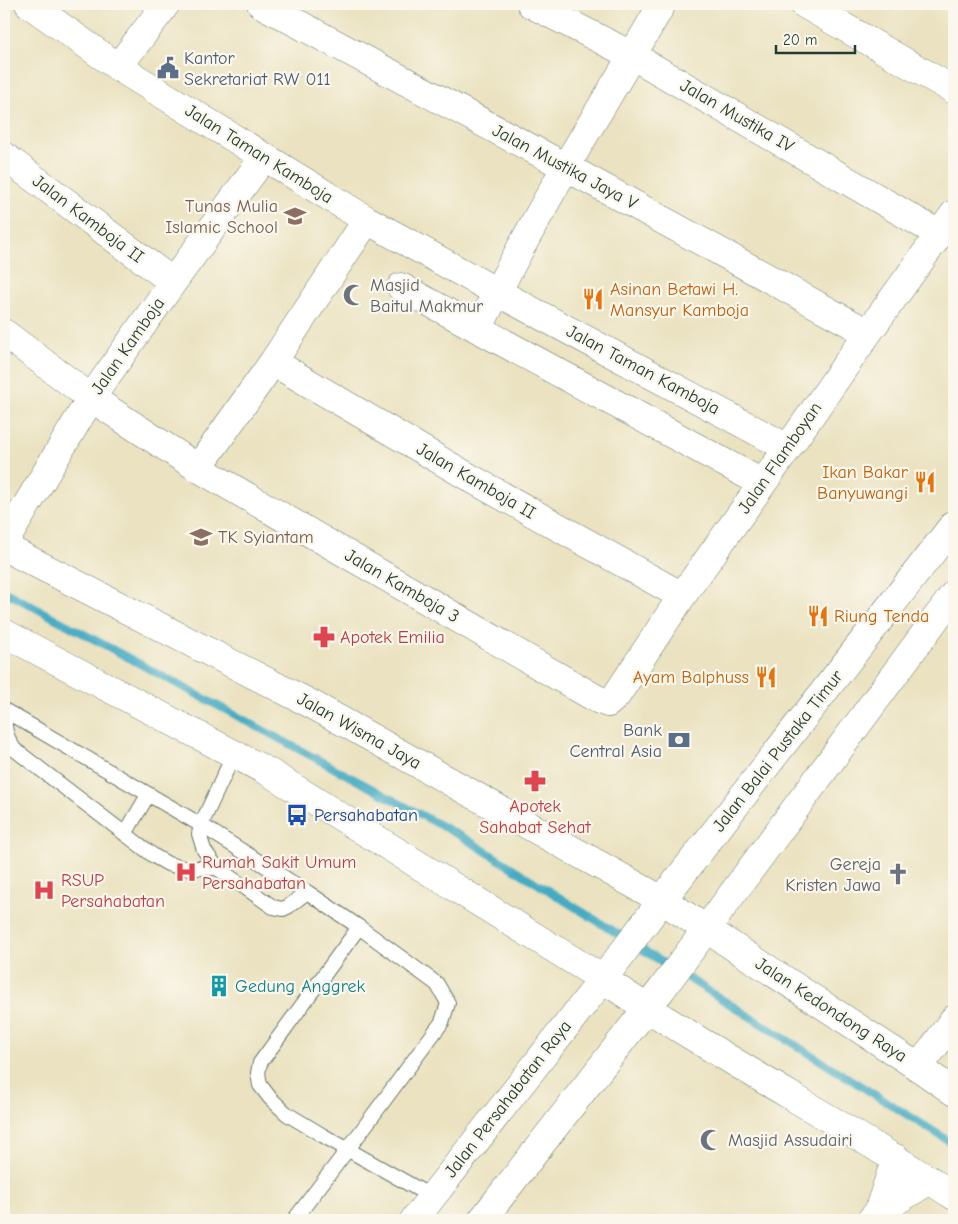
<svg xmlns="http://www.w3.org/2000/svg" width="958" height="1224" viewBox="0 0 958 1224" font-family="'Comic Neue',sans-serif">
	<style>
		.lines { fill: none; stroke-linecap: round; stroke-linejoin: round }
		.stream { stroke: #44abc3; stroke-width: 8 }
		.service-casing { stroke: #667765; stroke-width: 16 }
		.minor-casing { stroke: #667765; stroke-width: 29 }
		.tertiary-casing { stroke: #667765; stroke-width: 29 }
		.service { stroke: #fff; stroke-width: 14 }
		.minor { stroke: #fff; stroke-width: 28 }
		.tertiary { stroke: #fff; stroke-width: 28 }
		.labels { text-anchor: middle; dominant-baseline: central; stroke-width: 4.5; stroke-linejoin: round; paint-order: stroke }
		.service-label { font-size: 18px; fill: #4e5e75; stroke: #fbf7ec; text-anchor: start }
		.street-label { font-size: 18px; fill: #1f3d34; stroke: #fbf7ec }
		.education-label { font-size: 18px; fill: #785e54; stroke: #fbf7ec; text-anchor: end }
		.worship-label { font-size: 18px; fill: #5b616d; stroke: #fbf7ec; text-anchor: start }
		.food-label { font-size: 18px; fill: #c56008; stroke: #fbf7ec; text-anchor: start }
		.health-label { font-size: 18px; fill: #be3a42; stroke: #fbf7ec; text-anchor: start }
		.transit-label { font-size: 18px; fill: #164399; stroke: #fbf7ec; text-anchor: start }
		.culture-label { font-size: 18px; fill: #0d838f; stroke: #fbf7ec; text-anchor: start }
	</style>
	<rect width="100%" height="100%" fill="#fbf7ec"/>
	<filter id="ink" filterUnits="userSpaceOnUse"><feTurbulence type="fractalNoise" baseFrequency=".02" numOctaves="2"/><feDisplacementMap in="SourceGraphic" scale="10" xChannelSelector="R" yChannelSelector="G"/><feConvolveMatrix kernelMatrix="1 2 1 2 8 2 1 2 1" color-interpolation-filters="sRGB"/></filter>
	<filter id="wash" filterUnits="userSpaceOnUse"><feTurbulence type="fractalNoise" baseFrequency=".0096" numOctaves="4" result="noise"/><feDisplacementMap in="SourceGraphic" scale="20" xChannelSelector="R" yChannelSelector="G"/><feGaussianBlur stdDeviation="1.12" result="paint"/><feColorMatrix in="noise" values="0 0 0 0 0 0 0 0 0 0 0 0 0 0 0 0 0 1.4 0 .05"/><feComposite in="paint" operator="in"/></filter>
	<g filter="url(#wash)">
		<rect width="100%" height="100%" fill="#eae2c0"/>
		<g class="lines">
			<!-- stream -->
			<path class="stream" d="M4 591 466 839 626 939
				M635 945 954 1144"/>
		</g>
	</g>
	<g filter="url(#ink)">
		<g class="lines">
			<!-- service casing -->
			<g class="service-casing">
				<path id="service" d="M4 710 201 825 307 892 359 927 437 984 448 1003 442 1022 348 1149 294 1220
					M5 711C4 727 5 735 14 749L154 856 168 864 184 868H217L273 907 283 909 289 906 307 892
					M125 834 148 795
					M217 868 204 850 199 834 201 825 234 754
					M359 927 260 1063 258 1073 260 1085 270 1098 287 1114 322 1135 432 1197"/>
			</g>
			<!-- minor casing -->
			<g class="minor-casing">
				<path id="minor" d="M29 4 118 67 367 220 497 292 788 448
					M261 4 566 167 868 333
					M531 4 633 56 939 234
					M804 4 954 90
					M118 67 166 4
					M4 156 173 282
					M401 287 762 483
					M478 329C506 274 535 221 565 168 597 113 631 59 662 4
					M4 333 91 398 198 468 597 699 608 703 616 696 682 596 788 448 868 333 954 214
					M273 362 472 479 682 596
					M198 468 273 362 367 220
					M4 543 91 398 173 282 264 157
					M918 1067 934 1047 954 1019
					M878 1212 930 1180
					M871 1220 878 1212 896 1158"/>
			</g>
			<!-- tertiary casing -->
			<g class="tertiary-casing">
				<path id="tertiary" d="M4 547 313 705 662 900 918 1067 954 1092
					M4 633 270 773 603 979C717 1056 839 1121 954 1196
					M414 1220 603 979 662 900 954 524
					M482 1220 662 989 954 594"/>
			</g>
			<!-- service -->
			<use href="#service" class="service"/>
			<!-- minor -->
			<use href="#minor" class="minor"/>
			<!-- tertiary -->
			<use href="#tertiary" class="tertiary"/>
		</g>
	</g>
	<!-- icons -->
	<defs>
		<g id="civic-bare" transform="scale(1.725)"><path d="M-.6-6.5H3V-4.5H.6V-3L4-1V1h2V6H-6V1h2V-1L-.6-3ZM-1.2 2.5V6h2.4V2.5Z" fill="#5c6f8a" stroke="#fbf7ec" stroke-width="2.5" paint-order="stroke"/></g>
		<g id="school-bare" transform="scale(1.725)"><path d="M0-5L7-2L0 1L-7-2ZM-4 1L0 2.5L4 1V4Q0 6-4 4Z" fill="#8d6e63" stroke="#fbf7ec" stroke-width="2.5" paint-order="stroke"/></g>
		<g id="mosque-bare" transform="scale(1.725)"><path d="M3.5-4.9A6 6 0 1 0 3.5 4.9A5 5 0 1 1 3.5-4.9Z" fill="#6b7280" stroke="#fbf7ec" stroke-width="2.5" paint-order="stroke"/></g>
		<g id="restaurant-bare" transform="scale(1.725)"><path d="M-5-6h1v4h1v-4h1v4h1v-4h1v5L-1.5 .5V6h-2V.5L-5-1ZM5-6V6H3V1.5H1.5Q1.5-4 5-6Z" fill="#e8710a" stroke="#fbf7ec" stroke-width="2.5" paint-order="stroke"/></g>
		<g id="pharmacy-bare" transform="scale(1.725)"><path d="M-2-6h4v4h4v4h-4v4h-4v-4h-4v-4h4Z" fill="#e0444e" stroke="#fbf7ec" stroke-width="2.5" paint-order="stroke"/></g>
		<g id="bank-bare" transform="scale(1.725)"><path d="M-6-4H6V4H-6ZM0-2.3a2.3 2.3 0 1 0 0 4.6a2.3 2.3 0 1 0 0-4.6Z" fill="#5c6f8a" stroke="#fbf7ec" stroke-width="2.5" paint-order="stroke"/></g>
		<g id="bus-bare" transform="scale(1.725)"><path d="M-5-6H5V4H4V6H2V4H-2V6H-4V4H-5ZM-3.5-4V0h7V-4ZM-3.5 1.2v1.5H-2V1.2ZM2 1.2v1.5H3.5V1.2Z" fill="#1a4fb4" stroke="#fbf7ec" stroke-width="2.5" paint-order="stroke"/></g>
		<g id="hospital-bare" transform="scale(1.725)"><path d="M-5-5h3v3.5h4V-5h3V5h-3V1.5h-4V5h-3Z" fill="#e0444e" stroke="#fbf7ec" stroke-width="2.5" paint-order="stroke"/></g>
		<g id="church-bare" transform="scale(1.725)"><path d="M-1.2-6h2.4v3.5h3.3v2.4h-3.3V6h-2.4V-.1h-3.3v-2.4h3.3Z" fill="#6b7280" stroke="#fbf7ec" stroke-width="2.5" paint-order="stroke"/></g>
		<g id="building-bare" transform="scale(1.725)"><path d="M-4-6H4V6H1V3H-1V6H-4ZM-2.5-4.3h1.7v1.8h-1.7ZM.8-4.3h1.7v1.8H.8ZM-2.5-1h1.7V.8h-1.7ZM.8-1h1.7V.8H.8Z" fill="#0f9aa8" stroke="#fbf7ec" stroke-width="2.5" paint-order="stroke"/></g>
	</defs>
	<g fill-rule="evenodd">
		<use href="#civic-bare" x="168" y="68"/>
		<use href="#school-bare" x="295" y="216"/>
		<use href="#mosque-bare" x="354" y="295"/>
		<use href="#restaurant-bare" x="593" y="299"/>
		<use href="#restaurant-bare" x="925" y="482"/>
		<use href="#school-bare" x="201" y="537"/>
		<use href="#restaurant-bare" x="818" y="616"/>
		<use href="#pharmacy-bare" x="324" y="637"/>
		<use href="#restaurant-bare" x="766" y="677"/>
		<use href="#bank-bare" x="679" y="740"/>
		<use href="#pharmacy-bare" x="535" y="781"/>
		<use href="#bus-bare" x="297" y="815"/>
		<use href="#hospital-bare" x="186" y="872"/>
		<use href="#church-bare" x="898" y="874"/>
		<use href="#hospital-bare" x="44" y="890"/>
		<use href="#building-bare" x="219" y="986"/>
		<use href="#mosque-bare" x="711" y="1140"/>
	</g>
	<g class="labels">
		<!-- service labels -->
		<g class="service-label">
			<text x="184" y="58">Kantor<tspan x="184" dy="21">Sekretariat RW 011</tspan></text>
			<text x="662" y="730" text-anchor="end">Bank<tspan x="662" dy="21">Central Asia</tspan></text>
		</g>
		<!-- street labels -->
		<g class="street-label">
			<text transform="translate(737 116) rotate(30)">Jalan Mustika IV</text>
			<text transform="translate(259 154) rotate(32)">Jalan Taman Kamboja</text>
			<text transform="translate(565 167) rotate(28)">Jalan Mustika Jaya V</text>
			<text transform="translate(88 219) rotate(37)">Jalan Kamboja II</text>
			<text transform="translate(128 346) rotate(-55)">Jalan Kamboja</text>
			<text transform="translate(643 370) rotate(28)">Jalan Taman Kamboja</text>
			<text transform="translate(780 458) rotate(-55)">Jalan Flamboyan</text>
			<text transform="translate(476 481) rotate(30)">Jalan Kamboja II</text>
			<text transform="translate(402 586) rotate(30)">Jalan Kamboja 3</text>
			<text transform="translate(359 731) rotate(29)">Jalan Wisma Jaya</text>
			<text transform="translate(778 751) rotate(-52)">Jalan Balai Pustaka Timur</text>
			<text transform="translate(831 1010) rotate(33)">Jalan Kedondong Raya</text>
			<text transform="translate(508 1099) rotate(-52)">Jalan Persahabatan Raya</text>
		</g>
		<!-- education labels -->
		<g class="education-label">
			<text x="278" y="206">Tunas Mulia<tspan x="278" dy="21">Islamic School</tspan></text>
			<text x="218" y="537" text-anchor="start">TK Syiantam</text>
		</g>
		<!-- worship labels -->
		<g class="worship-label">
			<text x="370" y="285">Masjid<tspan x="370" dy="21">Baitul Makmur</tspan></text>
			<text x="881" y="864" text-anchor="end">Gereja<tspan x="881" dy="21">Kristen Jawa</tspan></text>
			<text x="728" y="1140">Masjid Assudairi</text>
		</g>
		<!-- food labels -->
		<g class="food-label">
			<text x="610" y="289">Asinan Betawi H.<tspan x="610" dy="21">Mansyur Kamboja</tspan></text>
			<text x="908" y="472" text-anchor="end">Ikan Bakar<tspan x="908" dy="21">Banyuwangi</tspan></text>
			<text x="834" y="616">Riung Tenda</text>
			<text x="749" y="677" text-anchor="end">Ayam Balphuss</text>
		</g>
		<!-- health labels -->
		<g class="health-label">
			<text x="340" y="637">Apotek Emilia</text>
			<text x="535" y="806" text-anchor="middle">Apotek<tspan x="535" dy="21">Sahabat Sehat</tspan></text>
			<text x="202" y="862">Rumah Sakit Umum<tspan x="202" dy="21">Persahabatan</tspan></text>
			<text x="61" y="880">RSUP<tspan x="61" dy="21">Persahabatan</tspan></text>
		</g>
		<!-- transit labels -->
		<g class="transit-label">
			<text x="314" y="815">Persahabatan</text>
		</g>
		<!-- culture labels -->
		<g class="culture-label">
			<text x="235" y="986">Gedung Anggrek</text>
		</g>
	</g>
	<!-- margin -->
	<rect width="958" height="1224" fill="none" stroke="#fbf7ec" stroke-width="20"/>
	<!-- scale -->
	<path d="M776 45v8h79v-8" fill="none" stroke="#1f3d34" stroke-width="2.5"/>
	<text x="783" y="45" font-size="15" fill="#1f3d34" stroke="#fbf7ec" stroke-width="4" paint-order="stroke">20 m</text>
</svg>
